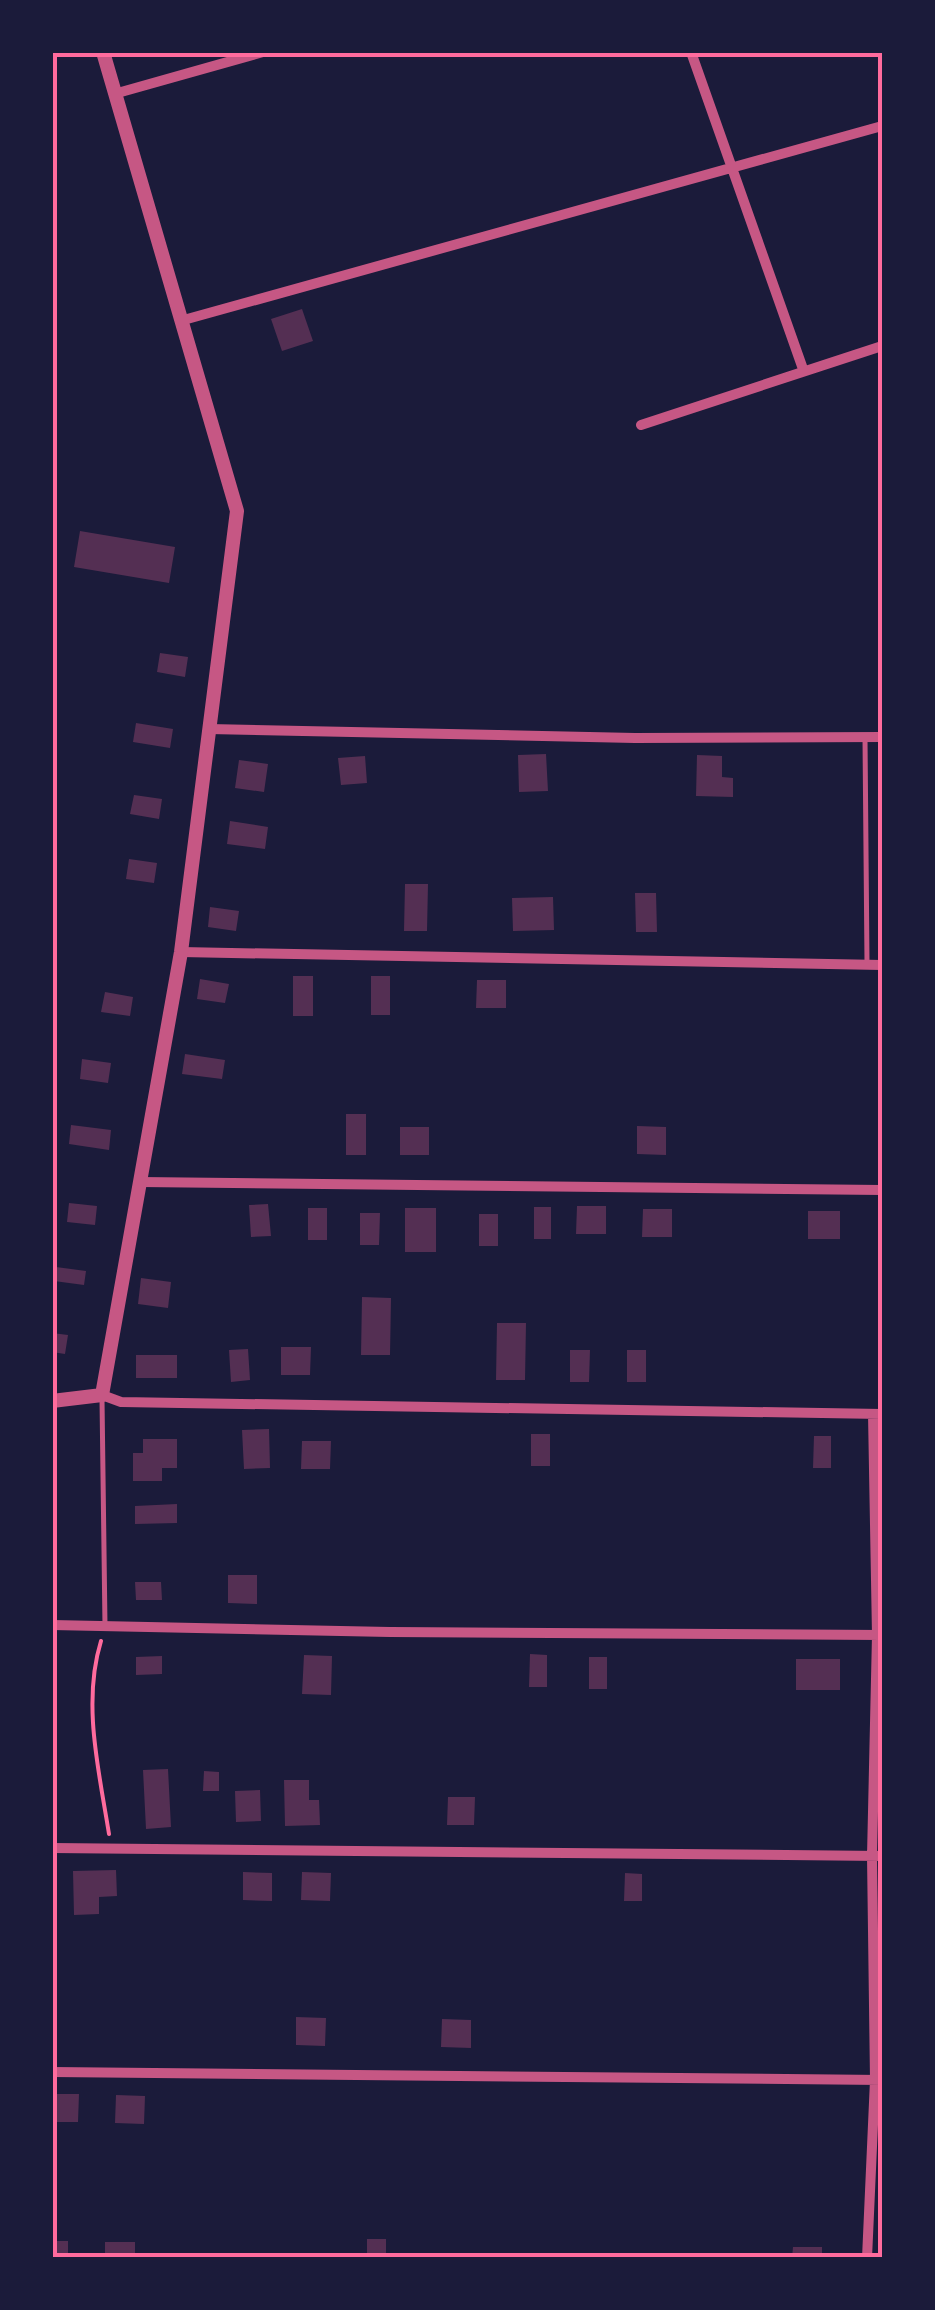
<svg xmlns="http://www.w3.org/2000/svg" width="935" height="2310" viewBox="0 0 935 2310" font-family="'Golos Text',sans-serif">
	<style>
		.building { fill: #542f53 }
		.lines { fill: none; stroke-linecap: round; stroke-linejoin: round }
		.path { stroke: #ff6b9d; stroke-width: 4 }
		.service { stroke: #c65784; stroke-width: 5 }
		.minor { stroke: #c65784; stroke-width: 10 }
		.tertiary { stroke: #c65784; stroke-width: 14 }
		.neatline { fill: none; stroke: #ff6b9d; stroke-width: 4 }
	</style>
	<rect width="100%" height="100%" fill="#1b1b3a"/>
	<!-- building -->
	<path class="building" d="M302 309 313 341 282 351 271 319Z
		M80 531 175 547 169 583 74 567Z
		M160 653 188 657 185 677 157 672Z
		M136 723 173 729 170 748 133 742Z
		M546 754 548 791 519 792 518 755Z
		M697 755 722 756V777L733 778V797L696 796Z
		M365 756 367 783 341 785 338 758Z
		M239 760 268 764 264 792 235 788Z
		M134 795 162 799 159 819 130 814Z
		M230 821 268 827 265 849 227 844Z
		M129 859 157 863 154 883 126 879Z
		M405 884H428L427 931H404Z
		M635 893H656L657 932H636Z
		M553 897 554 930 513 931 512 898Z
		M210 907 239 911 236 931 208 927Z
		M293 976H313V1016H293Z
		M371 976H390V1015H371Z
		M200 979 229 984 225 1003 197 999Z
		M477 980H506V1008H476Z
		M105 992 133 997 130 1016 101 1012Z
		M185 1054 225 1060 222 1079 182 1074Z
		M82 1059 111 1063 108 1083 80 1079Z
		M346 1114H366V1155H346Z
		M71 1125 111 1130 109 1150 69 1144Z
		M637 1126 666 1127V1155L637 1154Z
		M400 1127H429V1155H400Z
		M69 1203 97 1206 95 1225 67 1222Z
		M268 1204 271 1236 251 1237 249 1205Z
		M577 1206H606V1234H576Z
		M534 1207H551V1239H534Z
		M308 1208H327V1240H308Z
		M405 1208H436V1252H405Z
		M643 1209H672V1237H642Z
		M808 1211H840V1239H808Z
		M360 1213H380L379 1245H360Z
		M479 1214H498V1246H479Z
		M56 1267 86 1271 84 1285 54 1281Z
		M141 1278 171 1282 168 1308 138 1304Z
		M362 1297 391 1298 390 1355H361Z
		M497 1323H526L525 1380H496Z
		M52 1333 68 1335 65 1354 52 1352Z
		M281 1347H311L310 1375H281Z
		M248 1349 250 1380 231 1382 229 1350Z
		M570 1350H590L589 1382H570Z
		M627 1350H646V1382H627Z
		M136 1355H177V1378H136Z
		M269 1429 270 1468 244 1469 242 1430Z
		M531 1434H550V1466H531Z
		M814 1436H831V1468H813Z
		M143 1439H177V1468H162V1481H133V1453H143Z
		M302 1441H331L330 1469H301Z
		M177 1504V1523L135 1524V1506Z
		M228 1575H257V1604L228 1603Z
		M135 1582H161L162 1600H136Z
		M530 1654 547 1655V1687H529Z
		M304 1655 332 1656 331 1695 302 1694Z
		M162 1656V1674L136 1675V1657Z
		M589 1657H607V1689H589Z
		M796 1659H840V1690H796Z
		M168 1769 171 1827 146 1829 143 1770Z
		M204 1771 219 1772V1791H203Z
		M284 1780H309V1800H319L320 1825 285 1826Z
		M260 1790 261 1821 236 1822 235 1791Z
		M448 1797H475L474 1825H447Z
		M116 1870 117 1896 99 1897V1914L74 1915 73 1871Z
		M243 1872 272 1873V1901L243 1900Z
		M302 1872 331 1873 330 1901 301 1900Z
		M625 1873 642 1874V1901H624Z
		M296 2017 326 2018 325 2046 296 2045Z
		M442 2019 471 2020V2048L441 2047Z
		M52 2094H79L78 2122H52Z
		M116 2095 145 2096 144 2124 115 2123Z
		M367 2239H386V2258H367Z
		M52 2241H68V2258H52Z
		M105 2242H135V2258H105Z
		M793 2247H822V2258H792Z"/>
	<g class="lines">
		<!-- path -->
		<path class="path" d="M101 1641C82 1703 99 1771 109 1834"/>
		<!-- service -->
		<path class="service" d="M865 738 867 962
			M102 1399 105 1626"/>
		<!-- minor -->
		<path class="minor" d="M691 52 803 369
			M114 94 263 52
			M180 321 882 126
			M641 425 882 346
			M209 729 635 738 882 737
			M181 952 882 965
			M140 1182 882 1190
			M102 1395 121 1402 882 1414
			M52 1625 390 1632 882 1635
			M52 1848 882 1856
			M52 2072 882 2080
			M867 2258 875 2080 872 1856 877 1635 873 1414"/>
		<!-- tertiary -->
		<path class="tertiary" d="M52 1401 102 1395 181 952 237 511 103 52"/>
	</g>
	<!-- border -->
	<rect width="935" height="2310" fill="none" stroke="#1b1b3a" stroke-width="110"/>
	<rect x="55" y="55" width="825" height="2200" class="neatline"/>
</svg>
